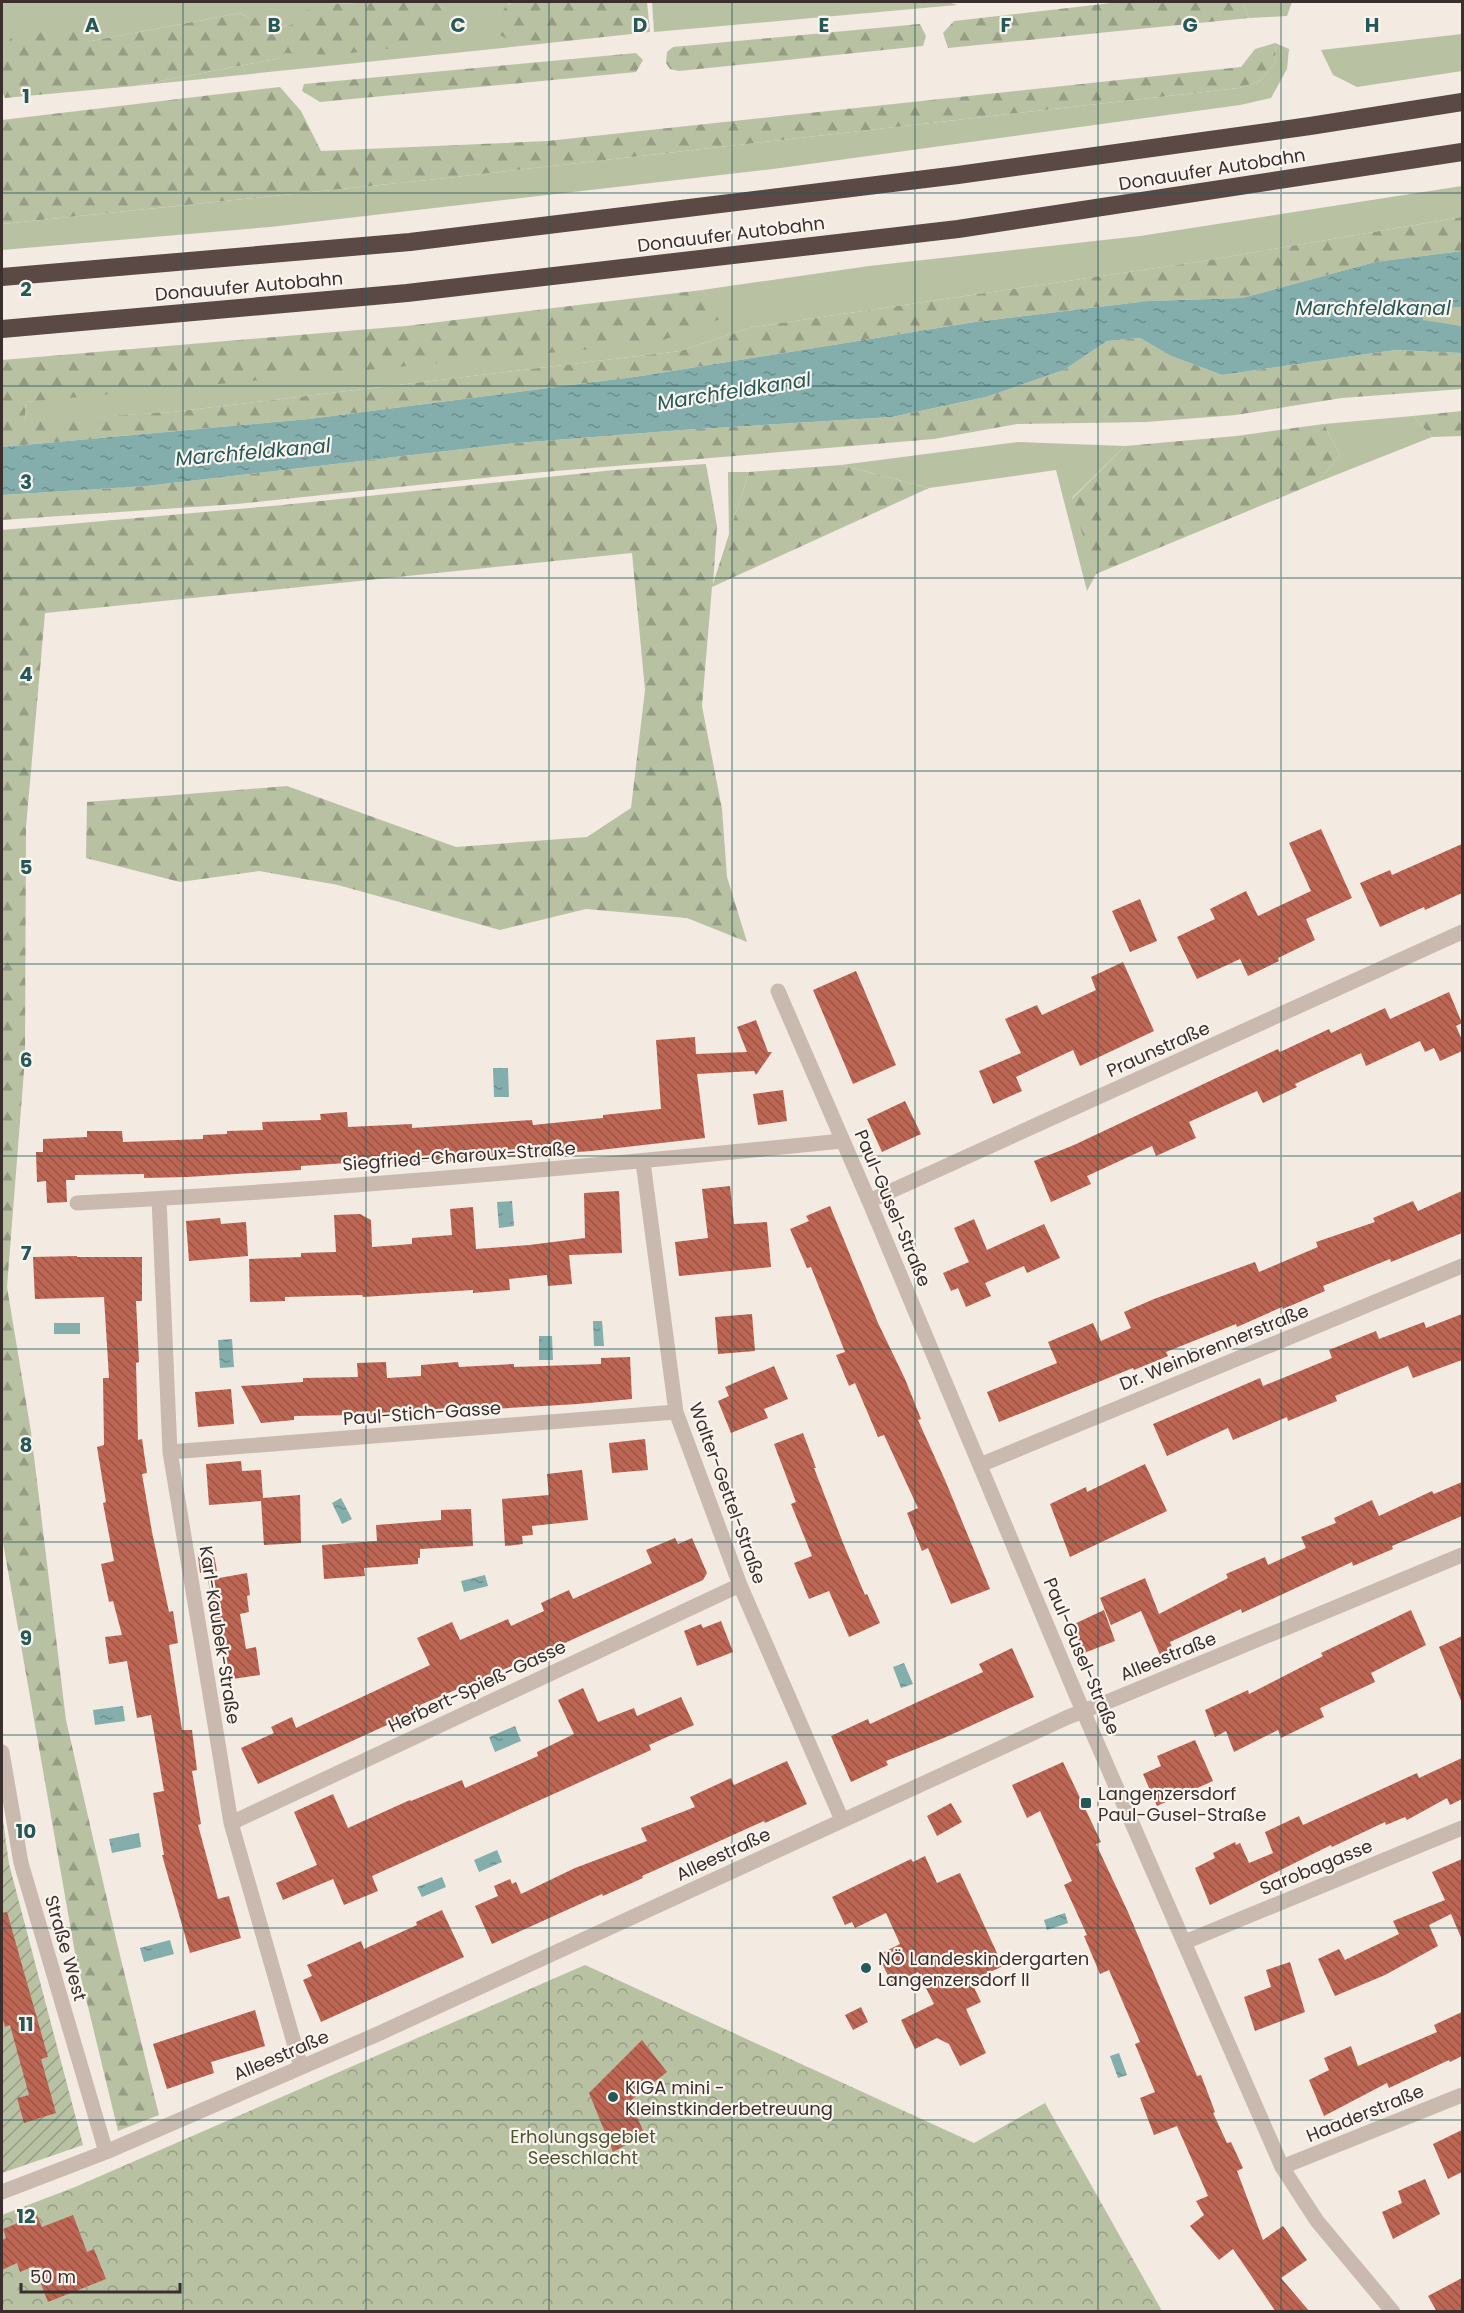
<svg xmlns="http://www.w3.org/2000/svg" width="1464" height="2313" viewBox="0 0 1464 2313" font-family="Poppins,sans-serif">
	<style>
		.grass { fill: #b9c1a3 }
		.forest { fill: url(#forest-firs) }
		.park { fill: url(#park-crowns) }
		.garden { fill: url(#garden-furrows) }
		.water { fill: url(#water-ripples) }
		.building { fill: url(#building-back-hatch) }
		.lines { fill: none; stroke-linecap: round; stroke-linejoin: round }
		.minor { stroke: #cab9ae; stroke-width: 15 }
		.highway { stroke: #5a4944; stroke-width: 18 }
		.grid { fill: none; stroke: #245958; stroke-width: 1.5; stroke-opacity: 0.55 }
		.poi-dot { fill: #245958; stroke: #faf4ef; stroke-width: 2 }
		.labels { text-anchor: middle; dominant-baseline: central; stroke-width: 4.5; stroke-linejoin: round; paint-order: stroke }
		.street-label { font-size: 18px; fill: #3a2f2c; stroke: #faf4ef }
		.poi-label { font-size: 18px; fill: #3a2f2c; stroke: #faf4ef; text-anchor: start }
		.park-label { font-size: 18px; fill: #4c5731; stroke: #faf4ef }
		.water-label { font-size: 20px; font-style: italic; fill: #245958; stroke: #faf4ef }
		.grid-label { font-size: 20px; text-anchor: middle; font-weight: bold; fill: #245958; stroke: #faf4ef; stroke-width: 4.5; stroke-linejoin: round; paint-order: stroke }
	</style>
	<defs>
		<pattern id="forest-firs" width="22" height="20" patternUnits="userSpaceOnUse" patternTransform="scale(1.5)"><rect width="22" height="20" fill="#b9c1a3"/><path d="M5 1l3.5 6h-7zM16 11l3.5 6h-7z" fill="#979d85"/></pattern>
		<pattern id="park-crowns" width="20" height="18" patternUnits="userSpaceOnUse" patternTransform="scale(1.5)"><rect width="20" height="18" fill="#b9c1a3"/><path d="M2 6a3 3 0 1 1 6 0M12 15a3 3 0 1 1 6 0" fill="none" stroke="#979d85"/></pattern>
		<pattern id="garden-furrows" width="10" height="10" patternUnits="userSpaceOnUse" patternTransform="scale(1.5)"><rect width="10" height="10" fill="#b9c1a3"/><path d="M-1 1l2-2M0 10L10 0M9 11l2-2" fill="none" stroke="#979d85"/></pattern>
		<pattern id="water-ripples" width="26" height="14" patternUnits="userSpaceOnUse" patternTransform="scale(1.5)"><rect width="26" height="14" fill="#83aeac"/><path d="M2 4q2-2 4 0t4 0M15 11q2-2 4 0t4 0" fill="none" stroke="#6c8e8c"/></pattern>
		<pattern id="building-back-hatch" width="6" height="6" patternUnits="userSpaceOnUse" patternTransform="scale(1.5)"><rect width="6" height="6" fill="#be6654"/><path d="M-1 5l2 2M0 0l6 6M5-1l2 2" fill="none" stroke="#9b5446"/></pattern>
	</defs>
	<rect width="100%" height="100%" fill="#f3eae2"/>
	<!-- grass -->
	<path class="grass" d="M2 2H387L330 4 293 24 280 27 251 19 240 13 86 42 14 34 2 54Z
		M435 2H513L509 3 500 34 521 46 134 86 281 58 284 53 296 52 447 11Z
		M652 2H948L957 5 654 32Z
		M1242 2H1292L1287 16 1249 18Z
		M1462 34V71L1357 87 1333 75 1321 50Z
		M1275 43 1289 49 1287 69 1271 98 1240 105 773 169 270 227 2 250V224L447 178 1239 88 1260 81 1276 62Z
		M1462 186V217L1197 262 753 327 680 351 172 412 25 422 26 402 725 317 702 290 869 266 1140 236Z
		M1462 307V326L1423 321 1424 313 1449 308Z
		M1413 416 1432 437 1318 482 1340 455 1324 424Z
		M1018 442 1125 446 1072 498 1096 574 1087 591 1056 470 929 488 841 465Z
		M728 472H749L729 535Z"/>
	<!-- forest -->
	<path class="forest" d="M387 2H435L447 11 450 29 439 43 333 55 285 53 281 58 134 86 5 98 2 91V54L13 34 82 30 86 42 240 13 251 19 270 13 281 27 293 24 302 12 330 4Z
		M513 2H647L650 32 521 46 500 35C501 21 499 8 513 2Z
		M1120 2H1242L1249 18 948 48 943 33 954 21Z
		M920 24 926 36 923 46 679 71 670 69 666 63 667 52 673 47Z
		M1275 43 1276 62 1260 81 1239 88 447 178 2 224V120L280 87 301 111 321 151 547 141 1241 67 1255 49Z
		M636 53 643 60 636 72 320 102 302 91 304 84Z
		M1462 217V251L1375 262 1242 298 1148 301 975 322 641 376 309 419 2 447V360L406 326 702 290 726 317 655 343 26 402 25 421 172 412 680 351 753 327 1197 262Z
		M1140 338 1171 356 1222 375 1395 350 1462 353V389L1342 398 1236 415 1146 422 1017 424 934 439 532 473 237 504 2 520V495L146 486 506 444 682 430 892 417 986 397 1064 370 1107 341Z
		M1462 411V436L1432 437 1413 416Z
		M1324 424 1340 455 1318 482 1096 574 1071 500 1125 446 1236 436Z
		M706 464 717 526 713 584 749 472 841 465 929 488 712 587 702 706 722 809 727 877 747 942 687 918 586 909 500 930 338 885 259 871 180 882 86 858 87 802 287 786 456 847 587 837 631 808 645 690 632 553 45 613 26 827 25 1058 7 1287 31 1432 66 1720 117 1943 159 2115 118 2131 75 1953 2 1537V530L283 505 614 470Z"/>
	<!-- park -->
	<path class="park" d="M585 1965 974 2143 1045 2103 1162 2311 2 2312V2215L75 2187Z"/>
	<!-- garden -->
	<path class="garden" d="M2 1813 9 1864 83 2145 2 2173Z"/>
	<!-- water -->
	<path class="water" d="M1462 251V307L1449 308 1424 313 1423 320 1462 326V353L1395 350 1222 375 1171 356 1140 338 1107 341 1064 370 986 397 892 417 682 430 506 444 146 486 2 495V447L309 419 641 376 975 322 1148 301 1242 298 1375 262Z
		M493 1068H508L509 1097H494Z
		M512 1201 514 1226 499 1228 497 1202Z
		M593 1321H602L604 1346H594Z
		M54 1323H80V1334H54Z
		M539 1336H552L553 1360H539Z
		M232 1339 234 1367 220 1368 218 1340Z
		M341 1498 352 1519 342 1524 332 1503Z
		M485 1575 488 1586 464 1592 461 1581Z
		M904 1663 913 1684 901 1688 893 1667Z
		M123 1706 125 1721 95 1725 93 1710Z
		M515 1726 521 1741 495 1752 489 1737Z
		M139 1833 141 1847 112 1853 109 1839Z
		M497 1850 502 1862 479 1872 474 1860Z
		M442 1877 446 1887 422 1897 417 1887Z
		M1065 1913 1068 1923 1047 1930 1044 1920Z
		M170 1940 174 1954 144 1962 140 1948Z
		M1119 2053 1127 2075 1118 2078 1110 2056Z"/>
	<!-- building -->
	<path class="building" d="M1321 829 1352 898 1306 919 1315 940 1278 958 1279 961 1248 976 1240 959 1197 979 1177 937 1215 919 1210 909 1246 891 1258 916 1311 891 1289 843Z
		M1462 844V893L1425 910 1424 907 1380 927 1360 883 1390 870 1392 875Z
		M1140 899 1157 941 1130 952 1112 911Z
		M1123 962 1154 1031 1080 1066 1073 1050 1016 1077 1022 1091 993 1104 979 1071 1021 1053 1005 1019 1037 1005 1042 1015 1096 990 1091 977Z
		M856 971 896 1065 853 1084 813 990Z
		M1449 992 1462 1023 1456 1026 1462 1040V1051L1440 1061 1434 1048 1425 1052 1420 1041 1366 1066 1361 1053 1295 1084 1297 1087 1263 1103 1257 1091 1189 1122 1196 1138 1156 1156 1152 1146 1087 1176 1091 1184 1051 1202 1034 1161 1074 1145 1278 1049 1280 1052 1329 1029 1331 1033 1385 1008 1390 1019Z
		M756 1020 768 1052H772L756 1075 754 1071 697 1074 705 1138 591 1151 432 1163V1161L377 1164V1161L301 1166V1170L187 1177 144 1178V1174L75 1175V1180H66L67 1202 47 1203 46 1181 37 1182 36 1152H43V1139L87 1137V1131H122L123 1142 203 1139V1135L227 1134V1131L263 1130 262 1122 321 1120 320 1114 347 1112 348 1127 412 1124V1128L532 1120 533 1125 603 1118V1115L661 1109 656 1040 695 1037 696 1054 747 1052 737 1027Z
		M783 1090 787 1121 758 1125 753 1094Z
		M905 1101 921 1134 882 1152 867 1119Z
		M730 1186 734 1224 767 1222 771 1267 679 1276 675 1242 708 1238 702 1189Z
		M619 1191 622 1253 569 1255 572 1284 548 1286 547 1275 509 1279 510 1290 473 1293V1290L363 1297 362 1295 285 1297V1301L250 1302 249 1259 301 1257V1253L336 1252 334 1215 360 1214 371 1220 372 1247 412 1244V1238L452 1235 450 1209 473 1207 476 1249 529 1245 585 1238 584 1193Z
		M1462 1191V1233L1391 1262 1390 1259 1323 1286 1325 1291 1283 1309 1282 1307 1237 1327 1236 1324 1166 1352 1168 1356 1134 1370 1133 1368 999 1422 987 1392 1057 1363 1048 1342 1093 1323 1101 1341 1131 1328 1124 1312 1154 1299 1255 1262 1259 1272 1318 1247 1316 1242 1375 1222 1373 1218 1413 1201 1418 1211Z
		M830 1206 878 1323 905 1379 921 1419 918 1420 945 1480 990 1589 951 1604 928 1548 922 1551 907 1513 918 1508 884 1435 878 1437 855 1383 849 1386 836 1355 845 1352 811 1267 807 1268 790 1229 809 1221 806 1216Z
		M220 1218 221 1224 246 1222 248 1256 189 1261 186 1221Z
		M974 1219 987 1250 1044 1224 1060 1258 1027 1273 1024 1266 985 1283 991 1296 966 1307 958 1288 951 1291 943 1273 969 1262 954 1228Z
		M77 1256V1257H142V1301H136L139 1362 136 1363 138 1440 142 1439 147 1473 142 1474 152 1532 169 1612 173 1611 178 1643 169 1645 182 1730H192L197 1770 192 1771 201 1824 198 1825 218 1899 229 1896 241 1938 190 1953 162 1855H164L153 1793 164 1791 151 1715 137 1718 127 1661 109 1664 105 1637 122 1635 113 1601 109 1602 101 1564 114 1561 103 1503 106 1502 97 1447 104 1445 103 1378H109L104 1297 35 1299 33 1257Z
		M752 1314 755 1351 718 1354 715 1317Z
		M1462 1314V1360L1413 1378 1408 1366 1335 1396 1337 1401 1288 1421 1287 1417 1233 1440 1228 1428 1167 1456 1153 1424 1260 1378 1263 1386 1332 1358 1329 1350 1376 1331 1379 1339 1424 1322 1426 1328Z
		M630 1357 632 1399 578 1404 354 1417V1415L294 1416V1420L261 1423 241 1386 303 1382V1378L358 1377 357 1363 386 1362 387 1378 421 1376V1365L458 1362 459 1367 514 1364V1367L601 1364V1358Z
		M774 1366 788 1399 764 1409 768 1418 731 1433 718 1401 729 1396 725 1387Z
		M231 1389 234 1424 198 1427 195 1392Z
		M803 1433 816 1468H814L843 1543 865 1595 867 1594 880 1623 849 1637 829 1591 809 1599 794 1563 812 1556 791 1504 796 1502 774 1444Z
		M645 1439 648 1470 612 1473 609 1443Z
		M241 1461 242 1471 261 1470 263 1498 300 1495 301 1543 264 1545 261 1501 209 1505 206 1464Z
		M1145 1464 1167 1511 1070 1557 1050 1504 1086 1487 1087 1492Z
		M582 1470 588 1520 532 1526 533 1535 522 1536 523 1544 505 1546 502 1499 549 1495 547 1474Z
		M1462 1482V1516L1392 1546 1393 1549 1353 1566 1352 1562 1242 1613 1241 1609 1170 1642 1173 1650 1160 1655 1141 1611 1111 1625 1100 1598 1145 1578 1159 1614 1228 1578 1226 1574 1265 1557 1268 1565 1306 1548 1301 1537 1336 1523 1334 1518 1372 1500 1379 1516 1432 1491 1434 1494Z
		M471 1509 473 1546 420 1549V1558H418V1564L364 1568 365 1576 324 1579 322 1545 377 1541 376 1525 441 1520V1510Z
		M675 1538 678 1544 692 1538 707 1573 703 1580 545 1652 420 1705 422 1709 258 1784 241 1748 274 1733 271 1727 292 1717 296 1728 430 1665 417 1638 452 1622 460 1640 508 1619 511 1626 544 1611 541 1603 569 1590 573 1599 652 1563 646 1550Z
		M214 1555 217 1571 200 1573 198 1557Z
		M247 1573 250 1595 247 1596 249 1612 240 1614 246 1649 256 1647 260 1675 226 1680 208 1580Z
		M1104 1610 1115 1641 1084 1653 1072 1625Z
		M1411 1610 1426 1645 1371 1673 1375 1682 1320 1708 1324 1717 1281 1738 1278 1730 1234 1752 1226 1731 1215 1737 1205 1710 1248 1690 1249 1694 1323 1656 1321 1653Z
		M721 1621 733 1652 697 1666 684 1631 701 1624 703 1628Z
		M1462 1636V1703L1439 1647Z
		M1012 1648 1034 1697 946 1737 886 1761 888 1765 851 1782 831 1736 868 1719 870 1724 983 1672 979 1664Z
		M583 1688 598 1722 634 1708 637 1716 681 1697 694 1725 649 1745 651 1750 372 1876 378 1891 344 1905 333 1879 283 1900 276 1883 317 1865 294 1812 333 1794 348 1828 410 1800 411 1801 462 1780 465 1788 538 1756 537 1752 574 1734 558 1700Z
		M1195 1740 1213 1781 1157 1806 1143 1774 1161 1766 1157 1756Z
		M1462 1758V1799L1450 1805 1447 1798 1407 1820 1405 1817 1386 1825 1385 1822 1332 1847 1331 1845 1210 1905 1195 1868 1215 1858 1213 1853 1235 1842 1236 1845 1240 1843 1249 1863 1273 1853 1265 1832 1299 1816 1303 1825 1417 1773 1419 1778Z
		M787 1761 807 1804 765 1823 764 1821 642 1876 643 1878 603 1896 602 1894 492 1944 475 1906 498 1896 494 1886 510 1879 512 1884 516 1882 521 1894 575 1868 647 1841 641 1828 695 1807 690 1797 731 1778 734 1785Z
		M1063 1762 1101 1842 1096 1844 1128 1912 1197 2076 1201 2075 1215 2112 1213 2113 1227 2143 1231 2142 1243 2168 1237 2171 1263 2240 1283 2226 1307 2260 1281 2278 1310 2312H1276L1233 2249 1219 2260 1190 2226 1204 2215 1196 2201 1208 2196 1177 2126 1154 2135 1140 2098 1155 2092 1135 2044 1140 2042 1109 1970 1100 1974 1084 1936 1087 1935 1064 1885 1072 1881 1040 1811 1027 1818 1012 1785Z
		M951 1803 962 1822 937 1836 927 1816Z
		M925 1856 937 1883 960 1873 1003 1966 971 1981 981 2002 966 2009 986 2053 960 2066 949 2044 937 2038 915 2049 901 2020 934 2004 918 1972 892 1984 878 1955 900 1944 886 1913 855 1928 852 1922 845 1925 832 1897 911 1859 913 1862Z
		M1462 1859V1940L1451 1914 1429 1925 1438 1946 1385 1975 1335 1996 1318 1959 1339 1949 1345 1960 1399 1934 1393 1921 1445 1900 1432 1872Z
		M442 1910 464 1957 321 2022 303 1980 312 1976 307 1965 361 1941 364 1949 417 1925 416 1922Z
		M7 1912 48 2057 41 2059 56 2113 24 2123 17 2098 29 2095 10 2025 5 2027 2 2015V1913Z
		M1290 1962 1305 2012 1255 2031 1244 1997 1271 1987 1266 1970Z
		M861 2007 868 2022 853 2030 845 2015Z
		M255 2010 265 2046 211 2062 214 2073 167 2089 153 2044Z
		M1462 2012V2056L1450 2062 1449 2060 1389 2088 1387 2083 1324 2116 1309 2080 1329 2070 1324 2058 1351 2046 1358 2066 1437 2032 1434 2025Z
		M642 2040 667 2072 630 2101 645 2135 613 2152 589 2093Z
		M1462 2130V2172L1448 2179 1433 2144Z
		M1425 2179 1440 2214 1393 2239 1382 2212 1402 2203 1398 2191Z
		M37 2215 42 2227 73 2215 87 2252 94 2249 106 2279 48 2302 34 2266 20 2272 17 2263 2 2270V2240L6 2238 3 2229Z
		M1462 2278V2312H1437L1428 2296Z"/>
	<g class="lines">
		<!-- minor -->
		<path class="minor" d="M778 991 869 1201 1077 1697 1282 2167 1317 2221 1393 2312
			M643 1162 676 1412 740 1585 842 1820
			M159 1199 170 1452 200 1633 231 1823 301 2067
			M869 1201 1462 932
			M77 1203C333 1190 588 1167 842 1141
			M170 1452 676 1412
			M980 1465 1462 1266
			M2 1752 21 1863 106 2152
			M231 1823 740 1585
			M1185 1942 1462 1828
			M1282 2167 1462 2095
			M2 2192 106 2152 380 2033 1068 1717 1112 1700 1462 1555"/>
		<!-- highway -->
		<path class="highway" d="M2 277 410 242 958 175 1310 126 1462 102
			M2 329 407 293 958 229 1462 152"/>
	</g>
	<!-- grid -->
	<path class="grid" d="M183 2V2312M366 2V2312M549 2V2312M732 2V2312M915 2V2312M1098 2V2312M1281 2V2312M2 193H1462M2 386H1462M2 578H1462M2 771H1462M2 964H1462M2 1156H1462M2 1349H1462M2 1542H1462M2 1735H1462M2 1928H1462M2 2120H1462"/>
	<!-- markers -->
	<g class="poi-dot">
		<rect x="1080" y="1797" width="12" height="12" rx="3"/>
		<circle cx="866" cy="1968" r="6"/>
		<circle cx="613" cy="2097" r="6"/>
	</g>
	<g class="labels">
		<!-- street labels -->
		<g class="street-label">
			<text transform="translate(1212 169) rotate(-9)">Donauufer Autobahn</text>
			<text transform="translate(731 234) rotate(-7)">Donauufer Autobahn</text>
			<text transform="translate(249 286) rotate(-5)">Donauufer Autobahn</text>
			<text transform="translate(1158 1049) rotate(-24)">Praunstraße</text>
			<text transform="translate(459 1156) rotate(-4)">Siegfried-Charoux-Straße</text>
			<text transform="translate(893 1208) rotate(67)">Paul-Gusel-Straße</text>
			<text transform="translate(1214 1347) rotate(-22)">Dr. Weinbrennerstraße</text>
			<text transform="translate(422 1413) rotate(-4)">Paul-Stich-Gasse</text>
			<text transform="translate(728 1493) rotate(70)">Walter-Gettel-Straße</text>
			<text transform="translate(220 1635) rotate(81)">Karl-Kaubek-Straße</text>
			<text transform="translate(1082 1656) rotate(67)">Paul-Gusel-Straße</text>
			<text transform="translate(1168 1656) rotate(-22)">Alleestraße</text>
			<text transform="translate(477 1686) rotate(-25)">Herbert-Spieß-Gasse</text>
			<text transform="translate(723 1854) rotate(-25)">Alleestraße</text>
			<text transform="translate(1316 1867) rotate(-22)">Sarobagasse</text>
			<text transform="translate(66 1948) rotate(74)">Straße West</text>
			<text transform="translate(281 2055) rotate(-23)">Alleestraße</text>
			<text transform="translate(1365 2113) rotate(-22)">Haaderstraße</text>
		</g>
		<!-- poi labels -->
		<g class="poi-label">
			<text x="1098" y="1793">Langenzersdorf<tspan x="1098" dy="21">Paul-Gusel-Straße</tspan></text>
			<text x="878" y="1958">NÖ Landeskindergarten<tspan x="878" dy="21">Langenzersdorf II</tspan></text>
			<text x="625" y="2087">KIGA mini -<tspan x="625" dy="21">Kleinstkinderbetreuung</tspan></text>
		</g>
		<!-- park labels -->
		<g class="park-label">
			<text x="583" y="2136">Erholungsgebiet<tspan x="583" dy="21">Seeschlacht</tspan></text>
		</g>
		<!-- water labels -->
		<g class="water-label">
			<text x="1373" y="308">Marchfeldkanal</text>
			<text transform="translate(734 391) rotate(-9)">Marchfeldkanal</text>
			<text transform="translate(253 452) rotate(-5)">Marchfeldkanal</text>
		</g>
	</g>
	<g class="grid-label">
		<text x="92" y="32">A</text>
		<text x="274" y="32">B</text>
		<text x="458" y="32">C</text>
		<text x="640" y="32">D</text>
		<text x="824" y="32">E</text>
		<text x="1006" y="32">F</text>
		<text x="1190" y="32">G</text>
		<text x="1372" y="32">H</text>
		<text x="26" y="103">1</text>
		<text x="26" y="296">2</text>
		<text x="26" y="489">3</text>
		<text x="26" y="681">4</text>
		<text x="26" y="874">5</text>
		<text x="26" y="1067">6</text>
		<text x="26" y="1260">7</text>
		<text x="26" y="1452">8</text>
		<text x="26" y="1645">9</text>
		<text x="26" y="1838">10</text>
		<text x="26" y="2031">11</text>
		<text x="26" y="2223">12</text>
	</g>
	<!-- border -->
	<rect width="1464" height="2313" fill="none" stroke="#3a2f2c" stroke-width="6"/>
	<!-- scale -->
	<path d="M21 2283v9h159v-9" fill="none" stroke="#3a2f2c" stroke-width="3"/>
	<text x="30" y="2283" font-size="18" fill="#3a2f2c" stroke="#faf4ef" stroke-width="4.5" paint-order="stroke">50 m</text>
</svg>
